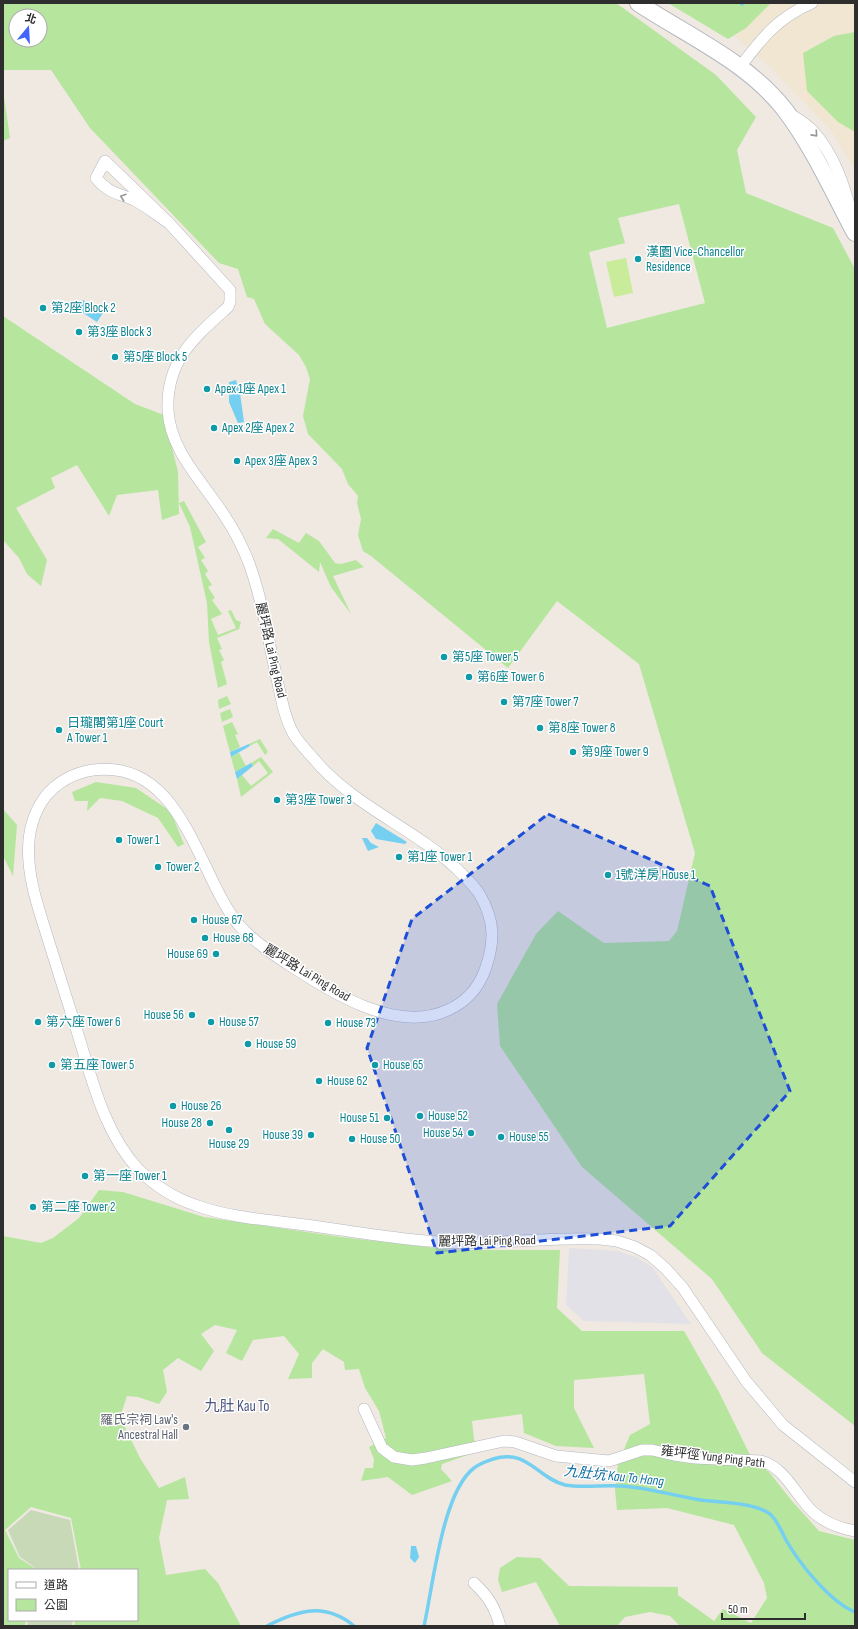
<svg xmlns="http://www.w3.org/2000/svg" width="858" height="1629" viewBox="0 0 858 1629" font-family="'Sofia Sans Condensed','Noto Sans TC',sans-serif">
	<style>
		.industrial { fill: #e3e1e8 }
		.education { fill: #f0e6d1 }
		.green { fill: #b6e59e; fill-rule: evenodd }
		.cemetery { fill: #c8d9b8 }
		.pitch { fill: #c9ec9a }
		.water { fill: #75cff0 }
		.lines { fill: none; stroke-linecap: round; stroke-linejoin: round }
		.stream { stroke: #75cff0; stroke-width: 3.5 }
		.minor-casing { stroke: #b4b7c1; stroke-width: 12 }
		.secondary-casing { stroke: #b4b7c1; stroke-width: 18 }
		.minor { stroke: #fff; stroke-width: 11 }
		.secondary { stroke: #fff; stroke-width: 16 }
		.oneway { stroke: #969696 }
		.marked { fill: #1d4ed8; fill-opacity: 0.2; stroke: #1d4ed8; stroke-width: 3; stroke-dasharray: 8 5; stroke-linejoin: round }
		.culture-dot { fill: #0f9aa8; stroke: #fff; stroke-width: 1.5 }
		.worship-dot { fill: #6b7280; stroke: #fff; stroke-width: 1.5 }
		.labels { text-anchor: middle; dominant-baseline: central; stroke-width: 3; stroke-linejoin: round; paint-order: stroke }
		.culture-label { font-size: 13px; fill: #0d838f; stroke: #fff; text-anchor: start }
		.street-label { font-size: 13px; fill: #2e2e2e; stroke: #fff }
		.worship-label { font-size: 13px; fill: #5b616d; stroke: #fff; text-anchor: end }
		.water-label { font-size: 14px; font-style: italic; fill: #0d6fa3; stroke: #fff }
		.quarter-label { font-size: 15px; fill: #4d5680; stroke: #fff }
	</style>
	<rect width="100%" height="100%" fill="#efe9e1"/>
	<!-- industrial -->
	<path class="industrial" d="M569 1248 618 1251 636 1257 652 1267 691 1324 584 1321 566 1305Z"/>
	<!-- education -->
	<path class="education" d="M771 3H855V170L831 130 769 66 734 36 746 28Z"/>
	<!-- green -->
	<path class="green" d="M3 3H616L716 75 756 117 737 150 746 193 833 228 855 269V1426L762 1353 712 1279 582 1167 500 1046 497 1004 536 934 558 911 604 943 669 941 677 931 695 853 639 664 557 601 508 668 371 556 363 551 358 535 361 519 357 503 358 496 348 484 342 469 308 434 303 416 310 379 306 367 299 355 265 324 254 299 247 297 238 269 219 263 90 128 51 70H3ZM16 16H40V40H16ZM679 204 705 303 607 328 589 252 625 243 618 218Z
		M668 3H771L746 28 728 39Z
		M855 32V132L838 122 807 91 803 53 834 36Z
		M3 90 10 138 3 141Z
		M3 316 135 404 164 415 178 472 179 514 162 520 158 490 117 495 109 516 77 465 51 478 55 488 16 508 47 560 41 586 27 574 19 558 3 540Z
		M184 501 206 542 198 547 205 558 201 560 208 571 205 574 212 585 208 587 215 598 212 600 222 614 211 619 218 635 236 628 228 611 231 610 236 620 241 622 239 629 217 638 222 649 219 650 224 660 221 662 227 684 218 688 209 642 207 603 190 527 179 503Z
		M273 529 299 543 306 533 319 541 335 563 341 564 356 560 364 567 333 576 351 614 331 587 320 562 319 572 278 539 266 538Z
		M227 696 231 704 219 709 218 700Z
		M230 709 233 717 222 722 220 713Z
		M232 722 238 734 235 735 240 747 230 752 223 726Z
		M260 739 268 752 265 755 257 742 250 746 249 744Z
		M239 753 246 766 235 772 231 757Z
		M261 757 273 772 241 797 237 779 242 775 251 786 268 773 259 761 253 766 251 763Z
		M96 782 136 788 167 809 173 817 184 844 178 847 158 818 122 801 100 798 87 811 88 801H75L72 792Z
		M3 809 17 825 13 876 3 856Z
		M99 1190 123 1192 204 1217 341 1237 453 1250H560L557 1308 582 1331H684L719 1392 751 1457 769 1472 792 1501 819 1531 855 1540V1626H680L670 1616 650 1612 625 1617 617 1626H560L536 1582 502 1592 498 1580 500 1568 517 1557 540 1558 569 1586 678 1587V1595L714 1621 723 1609 751 1623 767 1598 764 1583 734 1525 667 1508 617 1510 615 1490 618 1464 630 1435 650 1424 644 1374 574 1380V1408L594 1448 556 1446 524 1433 522 1414 472 1421 474 1439 479 1451 442 1464 441 1469 452 1481 412 1495 388 1477 361 1481 365 1468H373L374 1459 369 1447 386 1438 379 1411 365 1388 359 1369 345 1370 344 1362 323 1349 312 1363V1378L288 1379 299 1354 284 1336 253 1340 242 1361 226 1353 237 1330 215 1325 201 1334 214 1351 201 1371 178 1358 163 1370 167 1392 159 1404 138 1397 127 1396 120 1417 140 1458 159 1488 185 1477 189 1499 167 1500 159 1538 166 1575 205 1569 218 1583 241 1626H74L75 1620H137V1570H81L71 1518 31 1507 5 1530 19 1558 36 1569 9 1570V1620H26L25 1626H3V1236L41 1243 53 1238 79 1218Z"/>
	<!-- cemetery -->
	<path class="cemetery" d="M31 1510 70 1520 79 1570H38L20 1557 8 1530Z
		M28 1620H73L72 1626H27Z"/>
	<!-- pitch -->
	<path class="pitch" d="M626 258 633 293 614 297 606 262Z"/>
	<!-- water -->
	<path class="water" d="M83 300 103 313 97 322 77 309Z
		M236 380 240 393 244 422 238 423 229 402V382Z
		M249 744 250 746 231 757 230 752Z
		M251 763 253 766 237 779 235 772Z
		M376 823 407 842 405 844 376 839 371 831Z
		M362 838H367L371 843 379 847 368 851Z
		M411 1546H416L419 1557 415 1563 410 1558Z"/>
	<g class="lines">
		<!-- stream -->
		<path class="stream" d="M741 3 742 4
			M267 1626C298 1610 325 1602 354 1626
			M424 1626C433 1587 442 1492 474 1468 480 1463 487 1461 493 1459 527 1448 537 1478 565 1485 580 1488 603 1485 620 1486 647 1487 674 1496 701 1500 721 1503 754 1502 770 1514 778 1521 781 1531 786 1540 799 1563 830 1602 855 1612"/>
		<!-- minor casing -->
		<g class="minor-casing">
			<path id="minor" d="M740 67C762 38 777 18 812 3
				M793 116C800 120 807 125 813 131 835 155 845 188 853 219
				M169 223C157 215 146 206 134 200 118 193 108 193 96 178L105 161 169 223 230 290V302L228 307C195 337 166 360 168 410 170 452 205 484 226 518 234 530 241 544 247 558 262 596 268 639 277 679 281 696 284 717 293 733 298 742 307 751 314 759 353 806 414 828 457 869 465 877 474 885 480 895 495 921 495 942 485 970 478 989 466 1002 448 1010 397 1034 333 993 291 966 272 954 253 941 238 924 197 873 182 758 93 770 74 773 57 782 45 797 31 816 27 839 29 862 31 888 40 913 48 939 57 967 66 996 75 1025 91 1074 102 1130 138 1169 154 1185 174 1198 195 1205 230 1218 269 1220 306 1225 358 1232 411 1242 464 1243 509 1243 554 1237 600 1239L617 1241 635 1247 650 1255 666 1269 683 1288 746 1381 783 1425 855 1482
				M364 1409 382 1448 394 1457 412 1460 426 1458 504 1441 515 1442 556 1456 609 1461 642 1450H652L674 1455 695 1458 761 1461C785 1467 796 1496 813 1512 825 1523 839 1528 855 1531
				M474 1583C488 1596 495 1607 500 1626"/>
		</g>
		<!-- secondary casing -->
		<g class="secondary-casing">
			<path id="secondary" d="M638 3C688 36 748 62 785 110 813 147 833 192 855 233"/>
		</g>
		<!-- minor -->
		<use href="#minor" class="minor"/>
		<!-- secondary -->
		<use href="#secondary" class="secondary"/>
	</g>
	<!-- one-way arrows -->
	<defs><path id="oneway-chevron" d="M-2-3.5L2.5 0L-2 3.5" fill="none" stroke-width="1.6" stroke-linecap="round" stroke-linejoin="round"/></defs>
	<g class="oneway">
		<use href="#oneway-chevron" transform="translate(815 134) rotate(48)"/>
		<use href="#oneway-chevron" transform="translate(123 197) rotate(-161)"/>
	</g>
	<!-- marked area -->
	<path class="marked" d="M548 814 710 886 790 1091 670 1226 437 1253 367 1048 412 919Z"/>
	<!-- markers -->
	<g class="culture-dot">
		<circle cx="638" cy="259" r="4"/>
		<circle cx="43" cy="308" r="4"/>
		<circle cx="79" cy="332" r="4"/>
		<circle cx="115" cy="357" r="4"/>
		<circle cx="207" cy="389" r="4"/>
		<circle cx="214" cy="428" r="4"/>
		<circle cx="237" cy="461" r="4"/>
		<circle cx="444" cy="657" r="4"/>
		<circle cx="469" cy="677" r="4"/>
		<circle cx="504" cy="702" r="4"/>
		<circle cx="540" cy="728" r="4"/>
		<circle cx="59" cy="730" r="4"/>
		<circle cx="573" cy="752" r="4"/>
		<circle cx="277" cy="800" r="4"/>
		<circle cx="119" cy="840" r="4"/>
		<circle cx="399" cy="857" r="4"/>
		<circle cx="158" cy="867" r="4"/>
		<circle cx="608" cy="875" r="4"/>
		<circle cx="194" cy="920" r="4"/>
		<circle cx="205" cy="938" r="4"/>
		<circle cx="216" cy="954" r="4"/>
		<circle cx="192" cy="1015" r="4"/>
		<circle cx="38" cy="1022" r="4"/>
		<circle cx="211" cy="1022" r="4"/>
		<circle cx="328" cy="1023" r="4"/>
		<circle cx="248" cy="1044" r="4"/>
		<circle cx="52" cy="1065" r="4"/>
		<circle cx="375" cy="1065" r="4"/>
		<circle cx="319" cy="1081" r="4"/>
		<circle cx="173" cy="1106" r="4"/>
		<circle cx="420" cy="1116" r="4"/>
		<circle cx="387" cy="1118" r="4"/>
		<circle cx="210" cy="1123" r="4"/>
		<circle cx="229" cy="1130" r="4"/>
		<circle cx="471" cy="1133" r="4"/>
		<circle cx="311" cy="1135" r="4"/>
		<circle cx="501" cy="1137" r="4"/>
		<circle cx="352" cy="1139" r="4"/>
		<circle cx="85" cy="1176" r="4"/>
		<circle cx="33" cy="1207" r="4"/>
	</g>
	<circle class="worship-dot" cx="186" cy="1427" r="4"/>
	<g class="labels">
		<!-- culture labels -->
		<g class="culture-label">
			<text x="646" y="252">漢園 Vice-Chancellor<tspan x="646" dy="15">Residence</tspan></text>
			<text x="51" y="308">第2座 Block 2</text>
			<text x="87" y="332">第3座 Block 3</text>
			<text x="123" y="357">第5座 Block 5</text>
			<text x="215" y="389">Apex 1座 Apex 1</text>
			<text x="222" y="428">Apex 2座 Apex 2</text>
			<text x="245" y="461">Apex 3座 Apex 3</text>
			<text x="452" y="657">第5座 Tower 5</text>
			<text x="477" y="677">第6座 Tower 6</text>
			<text x="512" y="702">第7座 Tower 7</text>
			<text x="67" y="723">日瓏閣第1座 Court<tspan x="67" dy="15">A Tower 1</tspan></text>
			<text x="548" y="728">第8座 Tower 8</text>
			<text x="581" y="752">第9座 Tower 9</text>
			<text x="285" y="800">第3座 Tower 3</text>
			<text x="127" y="840">Tower 1</text>
			<text x="407" y="857">第1座 Tower 1</text>
			<text x="166" y="867">Tower 2</text>
			<text x="616" y="875">1號洋房 House 1</text>
			<text x="202" y="920">House 67</text>
			<text x="213" y="938">House 68</text>
			<text x="208" y="954" text-anchor="end">House 69</text>
			<text x="184" y="1015" text-anchor="end">House 56</text>
			<text x="46" y="1022">第六座 Tower 6</text>
			<text x="219" y="1022">House 57</text>
			<text x="336" y="1023">House 73</text>
			<text x="256" y="1044">House 59</text>
			<text x="60" y="1065">第五座 Tower 5</text>
			<text x="383" y="1065">House 65</text>
			<text x="327" y="1081">House 62</text>
			<text x="181" y="1106">House 26</text>
			<text x="428" y="1116">House 52</text>
			<text x="379" y="1118" text-anchor="end">House 51</text>
			<text x="202" y="1123" text-anchor="end">House 28</text>
			<text x="463" y="1133" text-anchor="end">House 54</text>
			<text x="303" y="1135" text-anchor="end">House 39</text>
			<text x="509" y="1137">House 55</text>
			<text x="360" y="1139">House 50</text>
			<text x="229" y="1144" text-anchor="middle">House 29</text>
			<text x="93" y="1176">第一座 Tower 1</text>
			<text x="41" y="1207">第二座 Tower 2</text>
		</g>
		<!-- street labels -->
		<g class="street-label">
			<text transform="translate(271 650) rotate(77)">麗坪路 Lai Ping Road</text>
			<text transform="translate(307 973) rotate(31)">麗坪路 Lai Ping Road</text>
			<text transform="translate(487 1241) rotate(-1)">麗坪路 Lai Ping Road</text>
			<text transform="translate(713 1457) rotate(7)">雍坪徑 Yung Ping Path</text>
		</g>
		<!-- worship labels -->
		<g class="worship-label">
			<text x="178" y="1420">羅氏宗祠 Law's<tspan x="178" dy="15">Ancestral Hall</tspan></text>
		</g>
		<!-- water labels -->
		<g class="water-label">
			<text transform="translate(614 1476) rotate(6)">九肚坑 Kau To Hang</text>
		</g>
		<!-- quarter labels -->
		<g class="quarter-label">
			<text x="237" y="1406">九肚 Kau To</text>
		</g>
	</g>
	<!-- border -->
	<rect width="858" height="1629" fill="none" stroke="#2e2e2e" stroke-width="8"/>
	<!-- legend -->
	<rect x="8" y="1569" width="130" height="52" fill="#ffffff" stroke="#ababab"/>
	<rect x="16" y="1582" width="20" height="6" fill="#ffffff" stroke="#ababab"/>
	<text x="44" y="1589" font-size="12" fill="#2e2e2e">道路</text>
	<rect x="16" y="1599" width="20" height="12" fill="#b6e59e" stroke="#ababab"/>
	<text x="44" y="1609" font-size="12" fill="#2e2e2e">公園</text>
	<!-- north arrow -->
	<g transform="translate(28 28) rotate(18)"><circle r="19" fill="#ffffff" stroke="#ababab"/>
	<path d="M0-3L7 15L0 10L-7 15Z" fill="#4264fb"/>
	<text y="-6" font-size="11" font-weight="bold" text-anchor="middle" fill="#2e2e2e">北</text>
	</g>
	<!-- scale -->
	<path d="M722 1613v6h83v-6" fill="none" stroke="#2e2e2e" stroke-width="2"/>
	<text x="728" y="1613" font-size="12" fill="#2e2e2e" stroke="#ffffff" stroke-width="3" paint-order="stroke">50 m</text>
</svg>
